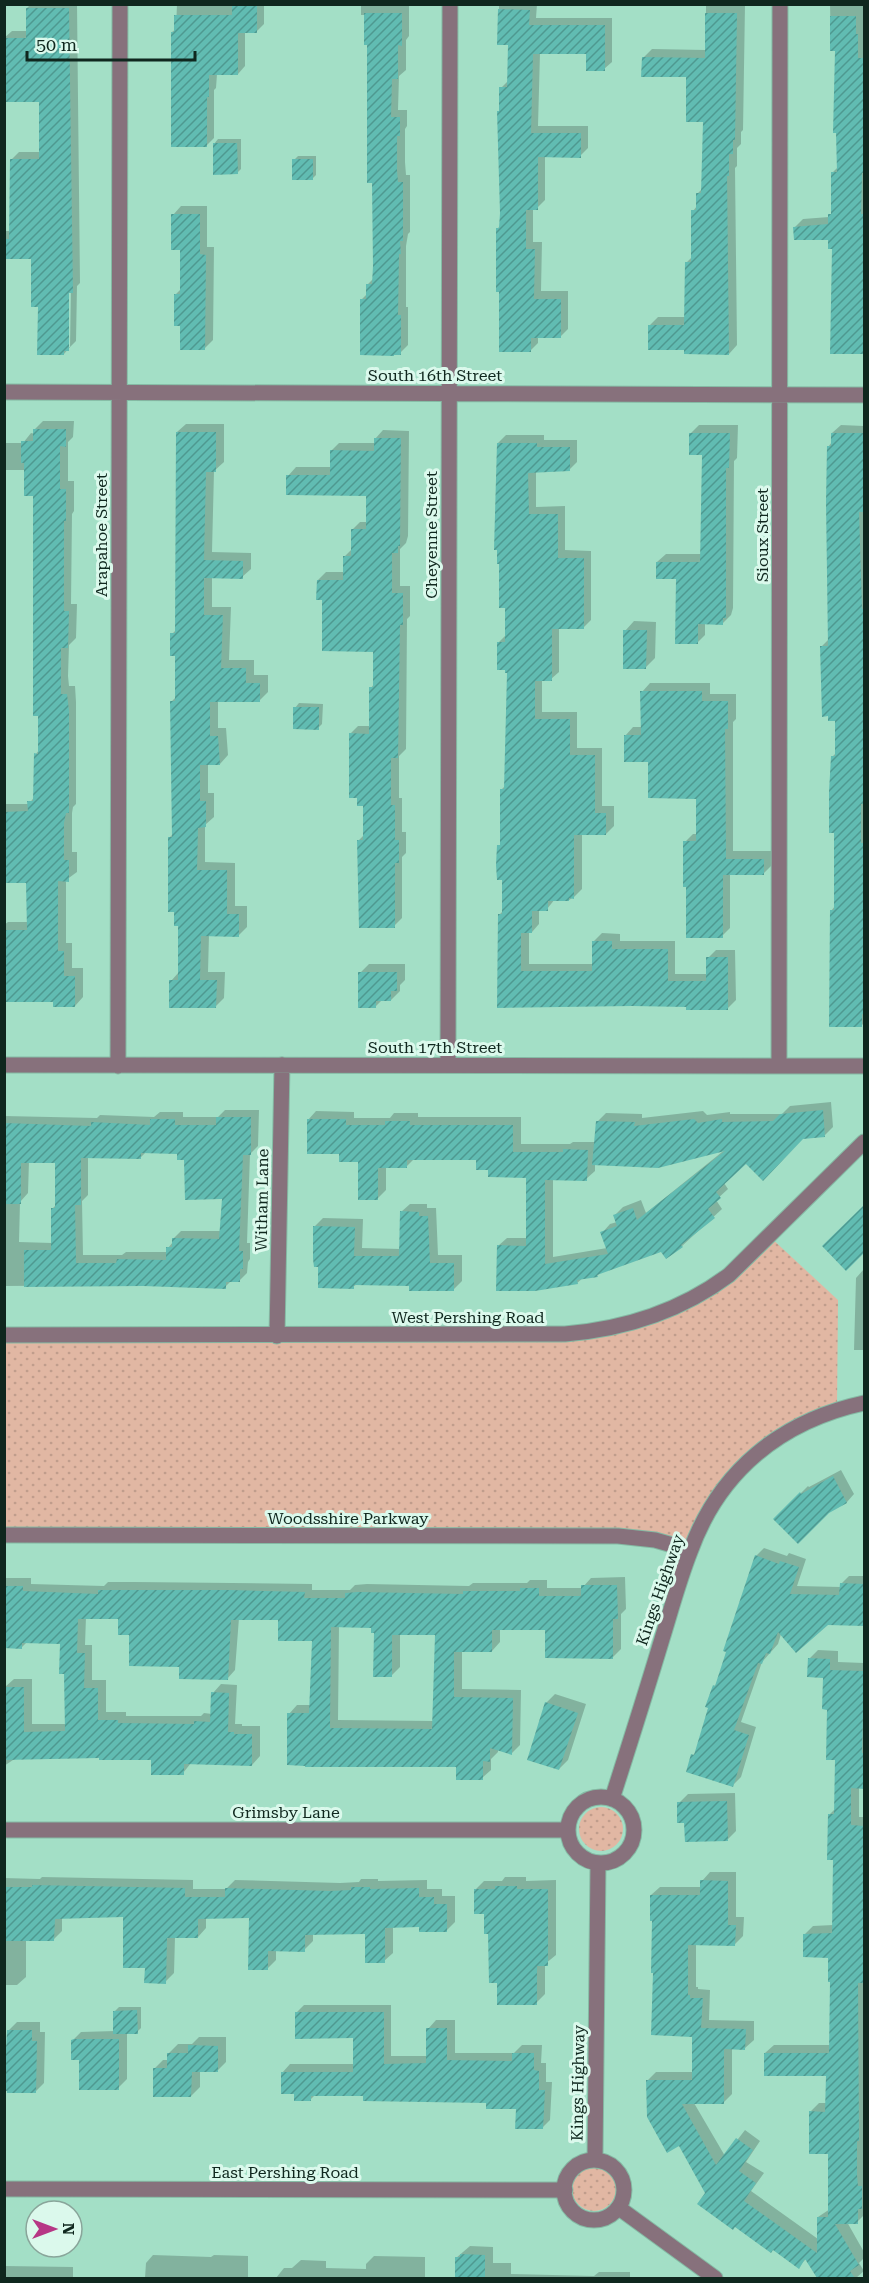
<svg xmlns="http://www.w3.org/2000/svg" width="869" height="2283" viewBox="0 0 869 2283" font-family="'Roboto Serif',serif">
	<style>
		.green { fill: url(#green-dots) }
		.shadow { fill: #0003; fill-rule: evenodd }
		.building { fill: url(#building-hatch); fill-rule: evenodd }
		.lines { fill: none; stroke-linecap: round; stroke-linejoin: round }
		.minor-casing { stroke: #85baa4; stroke-width: 17 }
		.minor { stroke: #87717c; stroke-width: 15 }
		.labels { text-anchor: middle; dominant-baseline: central; stroke-width: 6; stroke-linejoin: round; paint-order: stroke }
		.street-label { font-size: 16px; fill: #0f271e; stroke: #dbf9ec }
	</style>
	<defs>
		<pattern id="green-dots" width="8" height="8" patternUnits="userSpaceOnUse" patternTransform="scale(1.5)"><rect width="8" height="8" fill="#e1b7a3"/><path d="M2 2h.1M6 6h.1" fill="none" stroke="#c09d8c" stroke-width="1.8" stroke-linecap="round"/></pattern>
		<pattern id="building-hatch" width="6" height="6" patternUnits="userSpaceOnUse" patternTransform="scale(1.5)"><rect width="6" height="6" fill="#61bcb2"/><path d="M-1 1l2-2M0 6l6-6M5 7l2-2" fill="none" stroke="#4e9990"/></pattern>
	</defs>
	<rect width="100%" height="100%" fill="#a3dfc6"/>
	<!-- green -->
	<path class="green" d="M769 1236 838 1300 837 1410 745 1464 690 1550 673 1544 5 1535V1335L565 1334 692 1299Z
		M579 1829a22 22 0 1 1 44 0a22 22 0 1 1-44 0Z
		M572 2189a22 22 0 1 1 44 0a22 22 0 1 1-44 0Z"/>
	<!-- shadow -->
	<path class="shadow" d="M31 4H77L80 283 77 286 76 341 70 347 71 285H68L67 347H70L64 354 39 305 32 257H4V231H10L11 160 19 152H41V100L4 38 12 31H27V8Z
		M177 4H264V24L256 32H245V66L238 74H217L216 88 214 90V138L206 146 172 32 176 29Z
		M361 4H409V36L406 40V70L399 76 398 110H407V126L405 129V162L406 175H410V232L408 234 406 246V307H408V345L400 353 361 300 367 294V285L373 279 374 203 369 44 366 15H361Z
		M499 4H537L536 18H612V62L604 69 588 53H540L538 126H588V148L580 156H545V200L537 208H533V242H542L541 291H568V329L560 337H538V343L530 351 500 291 498 228 501 225V88L509 80V44H499Z
		M706 4 745 5 743 130 741 132V144L737 148V166L735 168 737 345 729 354 649 326 658 317H686V263L693 256V211L697 206V194L703 188 704 121 688 76 643 58 652 49 706 50Z
		M830 4H864V352L831 353 834 248 829 239 795 227 803 219 829 217 833 211V172L838 167 836 49H831Z
		M218 139H241V169L237 173 214 144Z
		M298 156H316V175L312 179 294 160Z
		M181 206H207V247H214L213 340 205 348 181 324 175 295 181 289V248L173 215Z
		M43 421H74L73 437 68 442V481H74V511L72 514 71 604H77L76 638 69 645 68 676 69 686H75L76 702V804L73 807 72 813V852H77V872L66 880V943H72V968H83V997L75 1006 54 1001 4 1002V925L8 922H28L27 882 4 843V804H29L35 796 36 754 39 750 35 495 26 470H4V443H23L31 433 35 434V429Z
		M186 424H224V462L214 471 212 552 251 553V569L242 577H212V607H231L229 660H254V675H268V692L260 700H218V728H226L228 755 220 764H208V793H214V817L205 825V862L235 863V906H247V927L239 935H209L208 972H225L224 998 216 1006 171 981 179 972 180 925 169 838 173 834 171 702 177 696V655L172 634 177 629V432Z
		M699 425H738L737 458 734 461 733 608 731 615 723 623H705V635L697 643 678 577 657 562 666 554H701L704 454 691 433Z
		M841 425 864 426V1023L861 1026 831 911 835 906 836 897 832 757 837 752V719L821 647 830 638 828 447 832 442V433Z
		M383 430 409 431 408 536 406 543 400 549V586H410V616L407 619 406 749 399 756V798H402V832H406V853L402 857V918L394 926 358 841 365 834V805L350 734 358 726H371V688L374 684V650L324 598 318 580 326 572H345V556L352 549V530L360 522H368V494L288 476 296 467H331V451L339 443H375V439Z
		M506 435H544V440H577V462L569 470 536 471V507L565 506V550L591 551V620L583 628H559V672L551 679H542V712H577V748H602V806H614V826L606 834 582 833V889L574 897 569 900 555 899 547 909 539 910V924L532 932H529V964H594V941L602 933 620 934V941H675V974H708V958L716 950H735L736 1000 728 1008 688 1005 499 1006 500 914 504 910V878L499 846 502 843V789L506 785 508 671 498 643 506 635V607L498 443Z
		M634 621 656 622 655 658 646 667 625 631Z
		M650 683H710V694H736V719L733 722V851H772V865L763 874H730V928L722 936 685 842 693 834H698V798L649 761 625 736 633 727H642V692Z
		M299 703 323 704 322 724 318 728 295 708Z
		M369 964H405V980L400 985V991L391 1000H382L375 1007 360 973Z
		M831 1102 833 1127 825 1135 803 1137 746 1162 724 1183 728 1189 716 1200 722 1209 682 1246 661 1250 601 1272 597 1276 583 1278 577 1283 498 1246 507 1238H528V1177L490 1169 477 1159H414L406 1167H386V1190L377 1199 360 1161 341 1153 308 1120 316 1111 354 1112V1118H390L394 1113H418V1117H521V1144H570L573 1142H596L597 1122 606 1113 642 1114V1118L703 1111 707 1115 730 1112V1114H782L790 1106ZM727 1148 646 1213 641 1200 623 1207 615 1215 617 1222 610 1224 602 1233 607 1248 553 1257V1179H586L595 1171V1164Z
		M225 1110H259L258 1146 250 1154 247 1243H250V1259L248 1262 247 1273 239 1281 232 1280 225 1287 143 1285 4 1286V1116L97 1118 100 1115 154 1117 160 1112H183V1117H218ZM146 1152H178L223 1198 221 1231H181L173 1239V1242L168 1248V1252H126L122 1255H83L82 1201 88 1195V1157L140 1158ZM29 1161H56V1205L52 1209V1243L19 1242 20 1202 28 1193Z
		M410 1204H427V1208H436L438 1255H462V1281L453 1290 410 1284H357L353 1287 320 1265 314 1227 323 1218 363 1219 362 1248 401 1249V1212Z
		M864 1207V1251L846 1268 825 1246Z
		M864 1269V1350H854L856 1278Z
		M841 1470 854 1494 847 1502 828 1512 775 1519 808 1486 809 1487Z
		M764 1548 787 1556 789 1553 806 1559 797 1586 841 1587V1584L849 1576H864V1624L828 1623 781 1634 778 1644 762 1662 741 1722 756 1727 741 1777 733 1785 693 1755 697 1751 714 1686 718 1683 756 1556Z
		M625 1577 626 1609 621 1614V1649L613 1657 547 1629H500V1642L492 1651 462 1650V1689L521 1690 520 1745 512 1753 498 1749V1752L491 1759V1770L482 1778 458 1765 307 1766 289 1714 297 1705H311L313 1640 280 1619 239 1618 235 1670 227 1679 181 1665 131 1633 119 1617H86L85 1645H92V1680H106V1712H126V1716H201L204 1713 212 1714 213 1693 221 1684 237 1685 235 1724H242V1726H260V1756L252 1765 191 1763 183 1773 152 1758 100 1756 16 1758 4 1766 5 1687 14 1679H32V1724H67L66 1673 61 1643 27 1642 22 1647H4V1578H31V1584L104 1586 108 1582H136L312 1584V1590H350L355 1585 367 1584 469 1586 473 1583H527L530 1580H547V1588H582L591 1578ZM339 1626H372L391 1676 400 1667V1634L436 1633 434 1721 338 1720Z
		M818 1650 838 1651V1662L864 1663V1787H859V1817H864V2215L857 2222H847L864 2252V2258L859 2263 864 2271 856 2278H819L807 2258 798 2267 707 2193 648 2080 656 2072H694V2035L654 1971 651 1895 660 1887H702V1881L710 1872H736V1917H744L743 1936 734 1945 696 1944V1987H698V1989L710 1990 709 2020 754 2021V2040L745 2048H732V2094L723 2103H694L725 2156 745 2130 760 2141 746 2162 764 2173 751 2191 818 2239V2217L830 2209V2153L810 2112 819 2103H827V2075L765 2053 774 2045H831L832 1981 829 1956 804 1935 813 1926 833 1925 835 1858 829 1815 835 1809 837 1759 824 1676 809 1659Z
		M555 1694 586 1704 568 1760 559 1769 546 1703Z
		M735 1793 736 1831 727 1840 686 1822 679 1803 688 1794Z
		M42 1877 193 1880V1889H226L235 1880 340 1883 359 1882 361 1879H378V1881L427 1880V1889H442V1896H455V1922L447 1930 420 1926H393V1953L384 1961 367 1933H313V1941L304 1950H276V1960L267 1969 250 1917H206V1928L198 1937H175L174 1973 165 1982 146 1966 124 1916 62 1917V1931L53 1940H26V1977L17 1985H4V1878L40 1879Z
		M505 1877H526V1881L556 1880V1955L545 1964V1994L536 2003 499 1982 486 1913 475 1890 484 1881H502Z
		M304 2005H391V2056H428V2029L436 2020H455V2053H514L522 2045H542L541 2063H546V2082H552L550 2120 542 2128 517 2108 487 2101 364 2095H315L311 2099 296 2092 282 2073 290 2064H354V2037L296 2013Z
		M119 2007H141V2028L137 2032H127V2079L118 2088 80 2058 72 2041 81 2032 115 2031V2011Z
		M17 2022H40V2032H45L44 2083 35 2092 4 2091V2045H8V2031Z
		M199 2037H226V2062L217 2071H200V2087L191 2096 154 2069 163 2060H169V2053L178 2044H192Z
		M470 2246 493 2247V2263H511V2274L594 2276 599 2272H630V2278H456V2258Z
		M153 2255 211 2257 214 2255 248 2256V2278H145L146 2263Z
		M374 2256 425 2257V2278H276L284 2268H292L301 2260 326 2261V2268L366 2269V2264Z
		M4 2266 73 2267V2278H4Z"/>
	<!-- building -->
	<path class="building" d="M232 5H257V33H238V75H209V97H207V147H171V32H174V15H232Z
		M26 8H69L73 293H69V351H64V355H37L38 307H31V259H4V239H9L10 159H39V102H4V38H26Z
		M498 9 530 10 529 25H605V71H586V54H533L531 133H581V158L538 157V210H526V249H535L534 299H561V338H531V352H499V292H496V228H499L500 213 497 111H499V87H507L508 45H497Z
		M364 13H402V46L398 45V79H392L391 117H400V136H397V171L398 182H403V241H400L401 254H399L398 315H401V355H394V356L360 355V299H366V284H372L373 266 372 183H367V45H364Z
		M705 13H737L735 140H733V154H729V176H727L729 355 684 354V350H648V325H684L685 262H691V210H696V193H701L703 122H686V77H641L642 57 705 58Z
		M830 16H856V34H858V58H864V173H862L861 214H864L863 321H864V354H830L832 249H828V240H794L793 227 828 224V214H831V172H837L836 133H833L835 51H830Z
		M213 143H237L238 174 213 175Z
		M292 159H313V180H292Z
		M171 214H200V254L206 255 205 350H180V326H174V294H180V250H171Z
		M33 429H66V447L60 446V489H66V521H64V611H69L68 648H61V694H67L69 711V813H66L64 823V860H69V882L58 881V951H64V976H75V1007H53V1002H4V930H27L26 883H5L4 812 28 811 27 801H33L34 753 38 754V716H33V496H24V463H21V441H33Z
		M176 432H216V472H206L204 560 243 561V579L204 578V615H223L221 668H246V683H260V702H210V736H218L220 765H200V801H206V827L198 828 197 870H227V914H239V937L201 936 200 980H217L216 1008H169V980H178V926H174V912H168V837H172L170 701H175V656H170V633H175Z
		M689 433H730L729 468H726V618H723V625L698 624V644H675L676 579H656V562H700L702 455H689Z
		M831 433H864V512H859L862 609H864V804H861V843H864V1014H862V1027H829L830 910H834V833H829V792L831 756H835V721H828V716L822 717 820 646H828L826 502 827 446H831Z
		M374 438H401L400 546H398V553H392V593H403V625H400L398 758H391V805H395V840H399V863H395V928H359L357 840H363V806H357V798H349V733L369 734V687H373V652L322 651V600H316L317 580H343V556H351V529H366V496L286 495V475H330V450L374 451Z
		M497 443H537V447H570V471L528 473 529 514H558V558H584V629H552V681H535V719H570V755H595V813H606V835H574V899L569 898V901H548V911H532V933H521V971H592V941H612V949H668V981H706V957H728V1010H686V1007L632 1006 497 1008 498 914H502V880H497L496 865 497 845H500V789H504L507 673H505V670H497V642H505V608H499V564H497V550H494Z
		M623 630H647L646 669H623Z
		M640 691H702V701H728V729H725L726 859H764V875H723V938H686V887H683V841H696V799L648 798V762H624V735H641Z
		M293 707H319V730L293 729Z
		M358 972H397V991H391V1001H376V1008H358Z
		M823 1110 825 1137 803 1139 763 1181 746 1164 716 1192 721 1198 708 1209 715 1218 681 1245 683 1247 666 1259 661 1252 597 1275 598 1277 577 1280 578 1284 535 1291H496L497 1245 526 1246V1178L488 1177V1170H476V1160H407V1168H378V1200H358V1162H339V1154H307V1119H346V1125H385V1121H410V1125H513V1152H563V1149L588 1150 587 1181 545 1180V1264L608 1254 600 1232 617 1226 613 1215 633 1208 637 1220 725 1151 658 1168 592 1165 596 1121 635 1122 634 1126 694 1119 698 1123 722 1119V1122L773 1121 780 1114Z
		M216 1117H251V1155H243L239 1251H243V1269H240V1282H226V1289L143 1286 24 1287V1250H51V1208H55V1163H21V1204H4V1123L91 1126V1122L150 1125V1119H175V1125H216ZM141 1153 177 1154V1160H184L185 1200 222 1199 219 1239 172 1238V1247H166V1260L117 1259 116 1263H76L75 1205H81V1158L141 1159Z
		M864 1205V1253L846 1271 822 1246Z
		M400 1211 419 1212V1216H428L430 1263H454V1291H409V1286L354 1285V1289L318 1288V1267H314L313 1259V1226L355 1227 354 1256H399Z
		M833 1476 847 1503 829 1513 798 1544 773 1519 800 1492 801 1494Z
		M755 1555 779 1564 780 1561 799 1567 790 1594 839 1595 840 1583 864 1584V1626L828 1625 796 1653 778 1632 770 1654 766 1653 762 1664 758 1663 734 1730 749 1735 733 1787 686 1772 691 1754 694 1755 708 1708 705 1707 713 1685 715 1686 726 1652 723 1651Z
		M581 1585H617L618 1619H613V1659L545 1658V1630H492V1652H454V1697L513 1698 512 1755 490 1748V1762L483 1761V1780H456V1767H305V1766L287 1765V1713H309L312 1641H278V1620H231L228 1680 179 1679V1667L129 1666V1635H118V1619H78L77 1653H85L84 1688H98V1720H118V1723L194 1724V1721L210 1722 211 1692 229 1693 228 1732H234V1734H252V1766L184 1764V1775H151V1760H99V1758L4 1760V1687H24V1732L65 1731 64 1674H59L60 1644 22 1643V1649L4 1648V1586H23V1591L98 1594V1590H230L305 1592 304 1598H345V1593L358 1592 463 1594V1591H520V1588H539V1596H581ZM331 1627 371 1628V1633H374L373 1677H392V1635H435L432 1729 330 1728Z
		M808 1658 830 1659V1670L864 1671 862 1753H864V1789L851 1788V1825L864 1826 863 1983H858L859 2141H857V2175L858 2186H862V2209H858V2224H835L859 2265 850 2271 855 2278H817L805 2259 799 2269 773 2250 771 2253 735 2227 733 2230 697 2204 705 2193 679 2146 667 2153 647 2117 646 2080H692V2037L651 2035 653 1973H651L652 1921H650V1895H700V1880L728 1881V1925H736L735 1946 688 1945V1995H690V1998H703L701 2028 746 2029 745 2050 724 2049V2104H682L716 2165 736 2138 753 2150 739 2171 756 2183 744 2201 817 2253V2217H828V2154H809V2111L825 2112 826 2076H764V2053H829L830 1982H828V1958L803 1957V1934L832 1933 833 1860H827L828 1814H834L835 1760H826L827 1710 822 1709 823 1678 807 1677Z
		M545 1702 578 1713 559 1770 527 1760Z
		M727 1801 728 1841 685 1842 684 1823H677V1802Z
		M32 1885 185 1888V1897H225V1888L330 1891 351 1890V1887H370V1889L419 1888V1897H434V1904H447V1932H419V1927L385 1928V1963H365V1934L305 1935V1952L268 1951V1970H248L249 1918 198 1919V1938H167L166 1984 144 1983 145 1968H123V1917L55 1919 54 1941H4V1887H32Z
		M495 1886H517V1889H548V1966H537V2005H497V1983H489L488 1934H484V1914H474V1889H495Z
		M137 2010 138 2034H113V2011Z
		M295 2012H384V2064L426 2063V2028H447V2060L512 2061V2053H534V2070L539 2071V2090H545L543 2129H515L516 2109H486V2103L363 2101V2096H311V2101H294V2094H281V2072H353V2038L295 2039Z
		M7 2030H32V2041H37L36 2093H7V2091H4Z
		M74 2039H119V2090H79V2060H71V2040Z
		M188 2045 218 2046V2072H192L191 2097H153V2068H167V2053H188Z
		M460 2254 485 2255V2278H455V2257H460Z"/>
	<g class="lines">
		<!-- minor casing -->
		<g class="minor-casing">
			<path id="minor" d="M4 392 864 395
				M4 1065 864 1066
				M448 1065 450 4
				M118 1066 120 4
				M779 1066 780 4
				M4 1335 565 1334C625 1329 681 1311 729 1275L864 1142
				M277 1336 282 1065
				M4 1535 618 1536 655 1540 690 1550
				M568 1830a33 33 0 1 1 66 0a33 33 0 1 1-66 0Z
				M612 1799C629 1746 646 1692 662 1639 671 1610 679 1580 690 1552 719 1471 781 1421 864 1403
				M4 1830H568
				M595 2159 598 1864
				M564 2190a30 30 0 1 1 60 0a30 30 0 1 1-60 0Z
				M4 2189 565 2190
				M619 2208 715 2278"/>
		</g>
		<!-- minor -->
		<use href="#minor" class="minor"/>
	</g>
	<g class="labels">
		<!-- street labels -->
		<g class="street-label">
			<text x="435" y="375">South 16th Street</text>
			<text transform="translate(101 535) rotate(-90)">Arapahoe Street</text>
			<text transform="translate(431 535) rotate(-90)">Cheyenne Street</text>
			<text transform="translate(762 535) rotate(-90)">Sioux Street</text>
			<text x="435" y="1047">South 17th Street</text>
			<text transform="translate(262 1200) rotate(-89)">Witham Lane</text>
			<text x="468" y="1317">West Pershing Road</text>
			<text x="348" y="1518">Woodsshire Parkway</text>
			<text transform="translate(660 1590) rotate(-71)">Kings Highway</text>
			<text x="286" y="1812">Grimsby Lane</text>
			<text transform="translate(578 2083) rotate(-89)">Kings Highway</text>
			<text x="285" y="2172">East Pershing Road</text>
		</g>
	</g>
	<!-- border -->
	<rect width="869" height="2283" fill="none" stroke="#0f271e" stroke-width="12"/>
	<!-- north arrow -->
	<g transform="translate(54 2229) rotate(90)"><circle r="28" fill="#dbf9ec" stroke="#89a59a" stroke-width="1.5"/>
	<path d="M0-4.5L10 22L0 15L-10 22Z" fill="#b63785"/>
	<text y="-9" font-size="16" font-weight="bold" text-anchor="middle" fill="#0f271e">N</text>
	</g>
	<!-- scale -->
	<path d="M27 51v9h168v-9" fill="none" stroke="#0f271e" stroke-width="3"/>
	<text x="36" y="51" font-size="18" fill="#0f271e" stroke="#dbf9ec" stroke-width="4.5" paint-order="stroke">50 m</text>
</svg>
